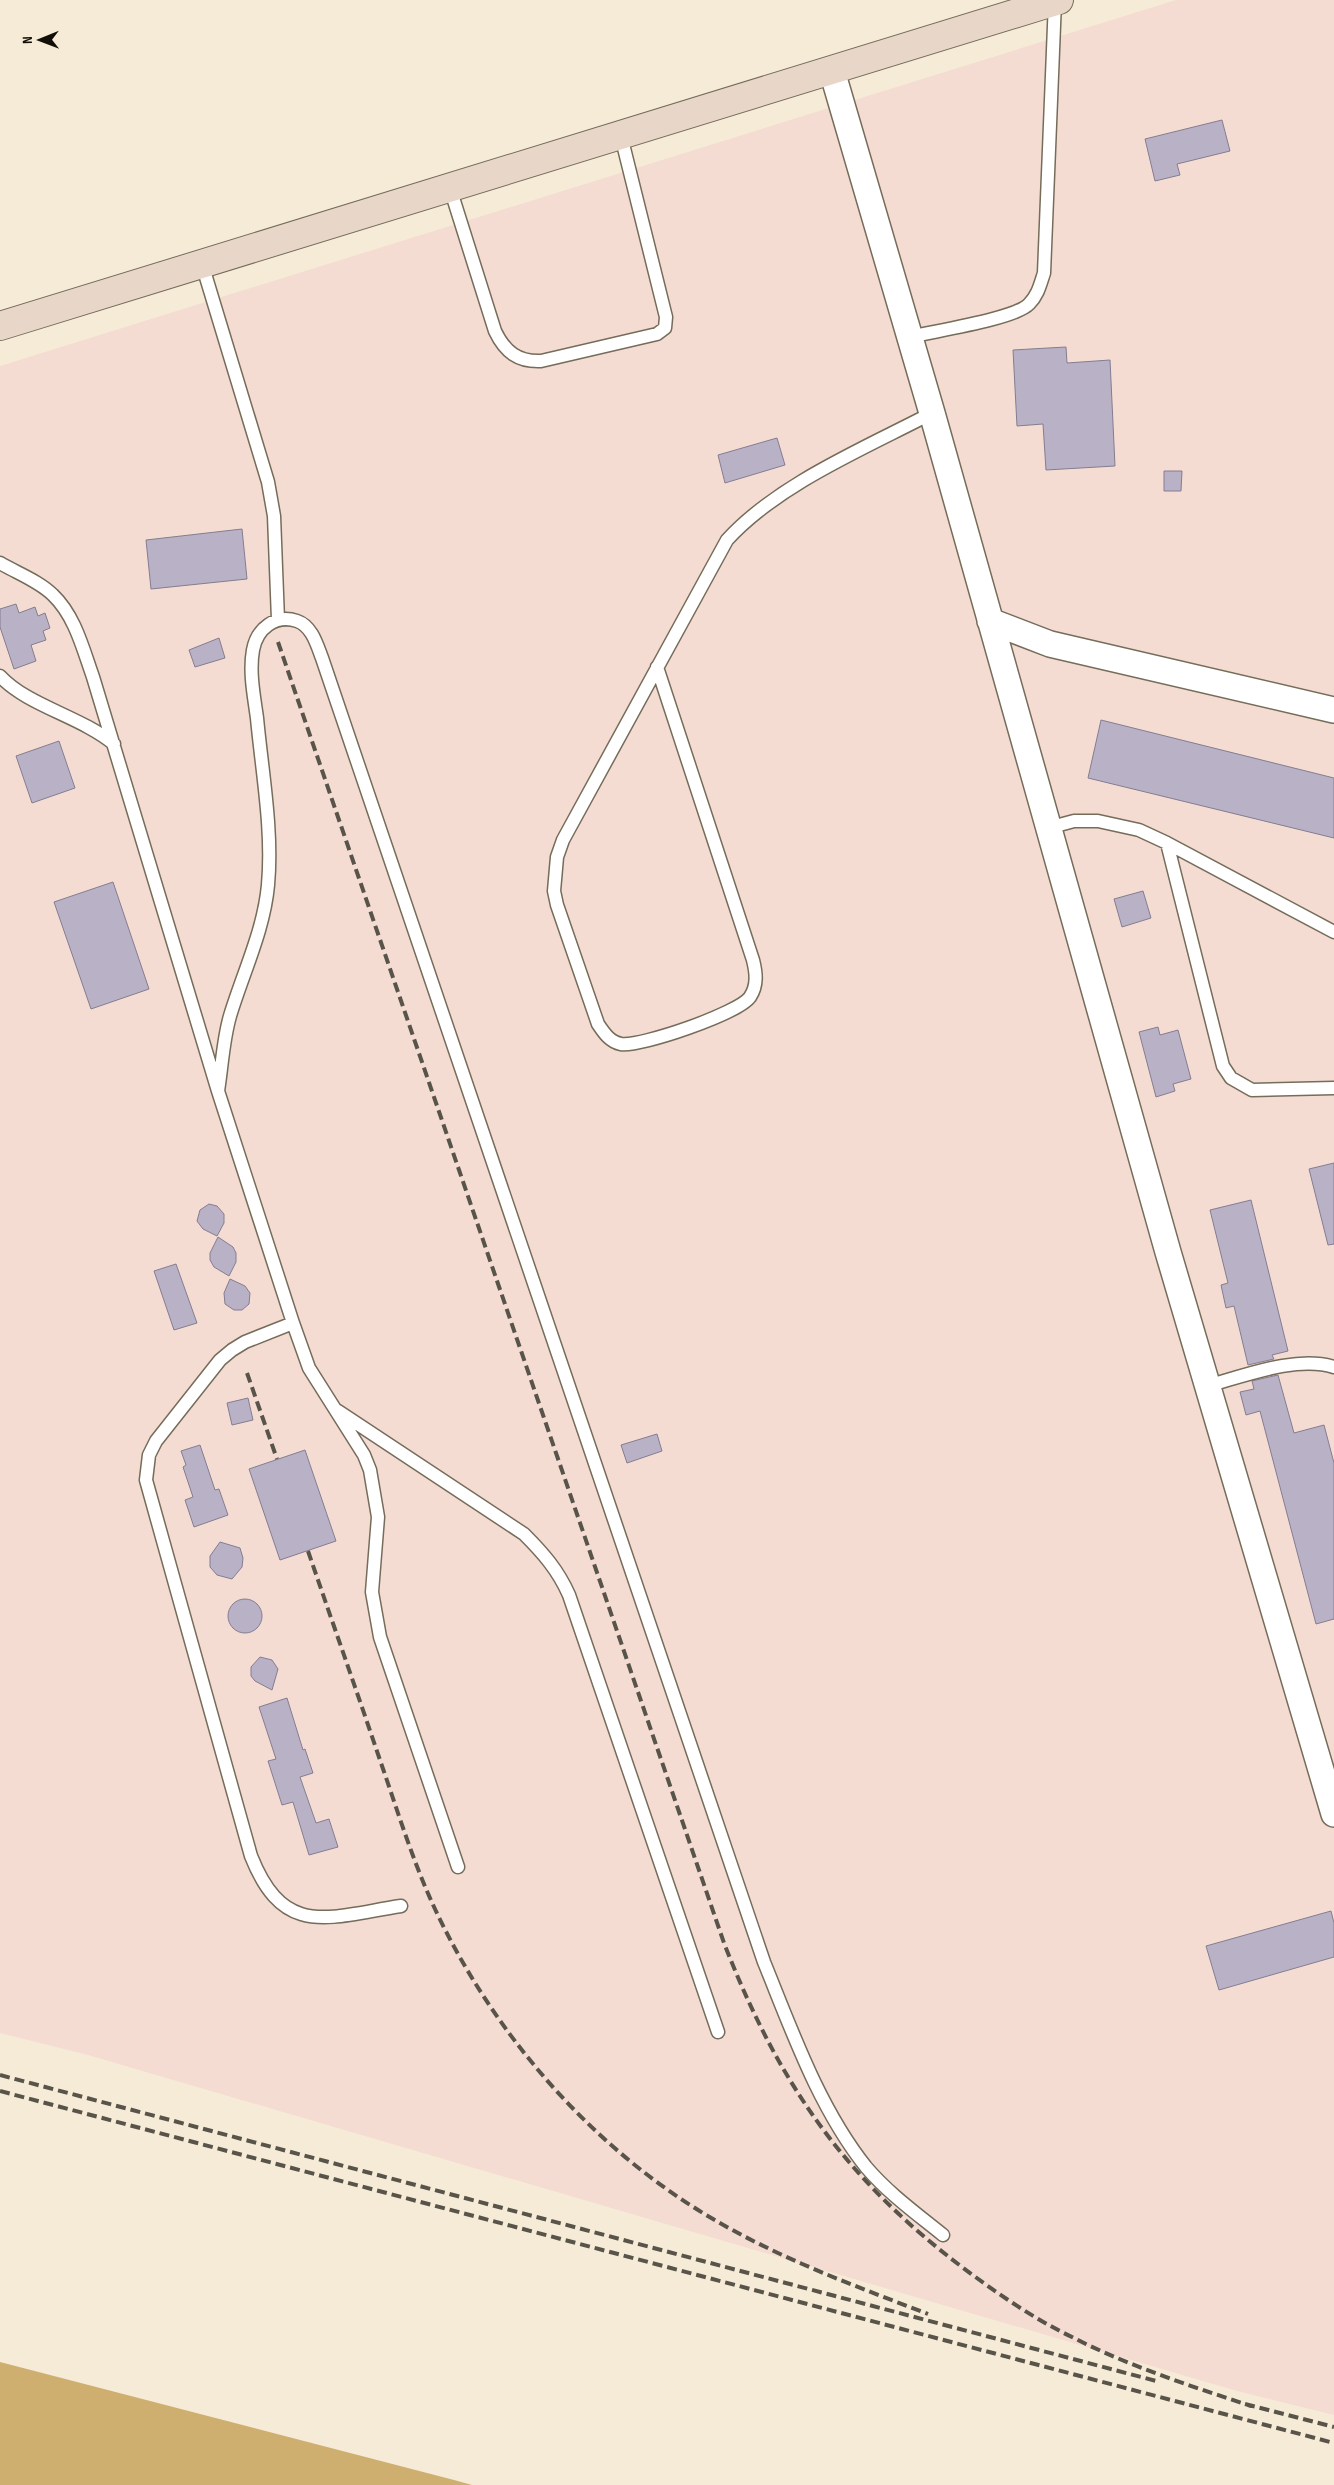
<svg xmlns="http://www.w3.org/2000/svg" width="1334" height="2485" viewBox="0 0 1334 2485" font-family="'Sofia Sans Condensed',sans-serif">
	<style>
		.industrial { fill: #f5dcd3 }
		.forest { fill: #ceaf6f }
		.building { fill: #b9b2c6; stroke: #847d90 }
		.lines { fill: none; stroke-linecap: round; stroke-linejoin: round }
		.service-casing { stroke: #756c5a; stroke-width: 15 }
		.minor-casing { stroke: #756c5a; stroke-width: 28 }
		.secondary-casing { stroke: #756c5a; stroke-width: 30 }
		.service { stroke: #fff; stroke-width: 12 }
		.minor { stroke: #fff; stroke-width: 25 }
		.secondary { stroke: #e8d7c8; stroke-width: 28 }
		.rail { stroke: #595449; stroke-width: 4; stroke-dasharray: 10 5; stroke-linecap: butt }
	</style>
	<rect width="100%" height="100%" fill="#f6ebd7"/>
	<!-- industrial -->
	<path class="industrial" d="M1176 0H1334V2415L1237 2391 88 2055 0 2033V366Z"/>
	<!-- forest -->
	<path class="forest" d="M0 2362 454 2480 472 2485H0Z"/>
	<!-- building -->
	<path class="building" d="M1222 120 1230 151 1177 164 1180 175 1155 181 1145 139Z
		M1066 347 1067 363 1110 360 1115 466 1046 470 1043 424 1017 426 1013 350Z
		M777 438 785 465 725 483 718 455Z
		M1164 471H1182L1181 491H1164Z
		M242 529 247 579 151 589 146 540Z
		M16 604 19 613 35 607 38 616 45 613 50 628 43 631 46 640 31 645 36 661 14 669 0 627V609Z
		M219 638 225 658 195 667 189 650Z
		M1101 720 1334 778V838L1088 778Z
		M59 741 75 788 32 803 16 756Z
		M113 882 149 989 91 1009 54 902Z
		M1143 891 1151 918 1122 927 1114 899Z
		M1158 1027 1160 1035 1178 1030 1191 1079 1173 1084 1175 1091 1156 1097 1139 1032Z
		M1334 1163V1244L1328 1245 1309 1169Z
		M1251 1200 1288 1351 1272 1355 1274 1359 1248 1365 1234 1306 1226 1308 1221 1285 1228 1283 1210 1210Z
		M209 1204 217 1206 224 1214V1223L217 1236 203 1229 197 1221 200 1210Z
		M218 1237 233 1247 236 1253V1262L229 1276 214 1267 210 1260V1253Z
		M176 1264 197 1323 174 1330 154 1271Z
		M230 1279 245 1286 250 1293 249 1304 242 1310H234L225 1304 224 1293Z
		M1278 1375 1294 1433 1324 1425 1334 1463V1619L1316 1624 1260 1411 1246 1415 1240 1392 1254 1389 1252 1381Z
		M248 1398 253 1420 232 1425 227 1403Z
		M657 1434 662 1451 627 1463 621 1445Z
		M200 1445 215 1490 219 1489 228 1515 194 1527 185 1500 193 1497 183 1467 186 1465 181 1451Z
		M305 1450 336 1541 280 1560 249 1469Z
		M220 1542 240 1548 243 1558 242 1567 232 1579 217 1575 210 1567V1556Z
		M228 1616a17 17 0 1 1 34 0a17 17 0 1 1-34 0Z
		M260 1657 272 1660 278 1669 272 1690 255 1681 251 1676V1667Z
		M287 1698 303 1750 305 1749 313 1773 300 1777 316 1823 329 1819 338 1847 309 1855 293 1802 282 1805 268 1761 276 1759 259 1707Z
		M1331 1911 1334 1923V1957L1219 1990 1206 1946Z"/>
	<g class="lines">
		<!-- service casing -->
		<g class="service-casing">
			<path id="service" d="M450 188 495 331C505 352 518 362 541 361L657 334 665 328 666 317 621 136
				M202 264 268 482 274 516 278 620
				M910 337C934 331 1015 319 1029 304 1038 295 1040 285 1044 273L1055 1
				M0 563C17 573 39 581 53 595 75 616 83 649 93 677L218 1091 293 1323 309 1368 364 1455 370 1470 378 1517 372 1592 380 1637 458 1867
				M657 667 753 960C756 972 758 985 750 997 739 1013 641 1047 621 1044 610 1042 604 1033 598 1024L557 905 554 891 557 857 563 840 727 540C778 484 865 448 932 413
				M0 676C28 706 80 716 114 744
				M1048 828 1074 821H1098L1139 830 1167 843 1334 932
				M1167 843 1223 1066 1231 1078 1252 1090 1334 1088
				M218 1091C222 1066 223 1040 230 1016 243 973 264 930 268 885 273 830 262 772 257 718 254 696 249 672 253 650 257 628 276 614 297 621 312 626 317 645 322 658L764 1962C792 2031 819 2108 866 2167 888 2193 917 2214 943 2235
				M293 1323 245 1342 232 1350 220 1360 156 1441 149 1455 146 1480 251 1856C284 1939 328 1917 401 1906
				M1207 1386C1244 1376 1297 1355 1334 1367
				M338 1411 524 1534C543 1553 558 1570 569 1595L718 2032"/>
		</g>
		<!-- minor casing -->
		<g class="minor-casing">
			<path id="minor" d="M832 71 932 413 1168 1252 1334 1814
				M990 621 1050 644 1334 710"/>
		</g>
		<!-- secondary casing -->
		<g class="secondary-casing">
			<path id="secondary" d="M0 326 1059 0"/>
		</g>
		<!-- service -->
		<use href="#service" class="service"/>
		<!-- minor -->
		<use href="#minor" class="minor"/>
		<!-- secondary -->
		<use href="#secondary" class="secondary"/>
		<!-- rail -->
		<path class="rail" d="M278 642 724 1943C778 2082 843 2177 962 2267 998 2294 1034 2319 1074 2338 1131 2367 1191 2386 1251 2406
			M247 1373 277 1459
			M308 1551C332 1621 357 1692 381 1763 398 1812 413 1862 435 1909 494 2035 593 2149 713 2219 781 2259 855 2286 928 2314
			M0 2075 1160 2382
			M0 2091 1334 2443
			M1245 2404 1334 2427"/>
	</g>
	<!-- north arrow -->
	<g transform="translate(40 40) rotate(269)" stroke="#f6ebd7" stroke-width="4" paint-order="stroke">
	<path d="M0-4L9 19L0 12L-9 19Z" fill="#120f08"/>
	<text y="-8" font-size="14" font-weight="bold" text-anchor="middle" fill="#120f08">N</text>
	</g>
</svg>
